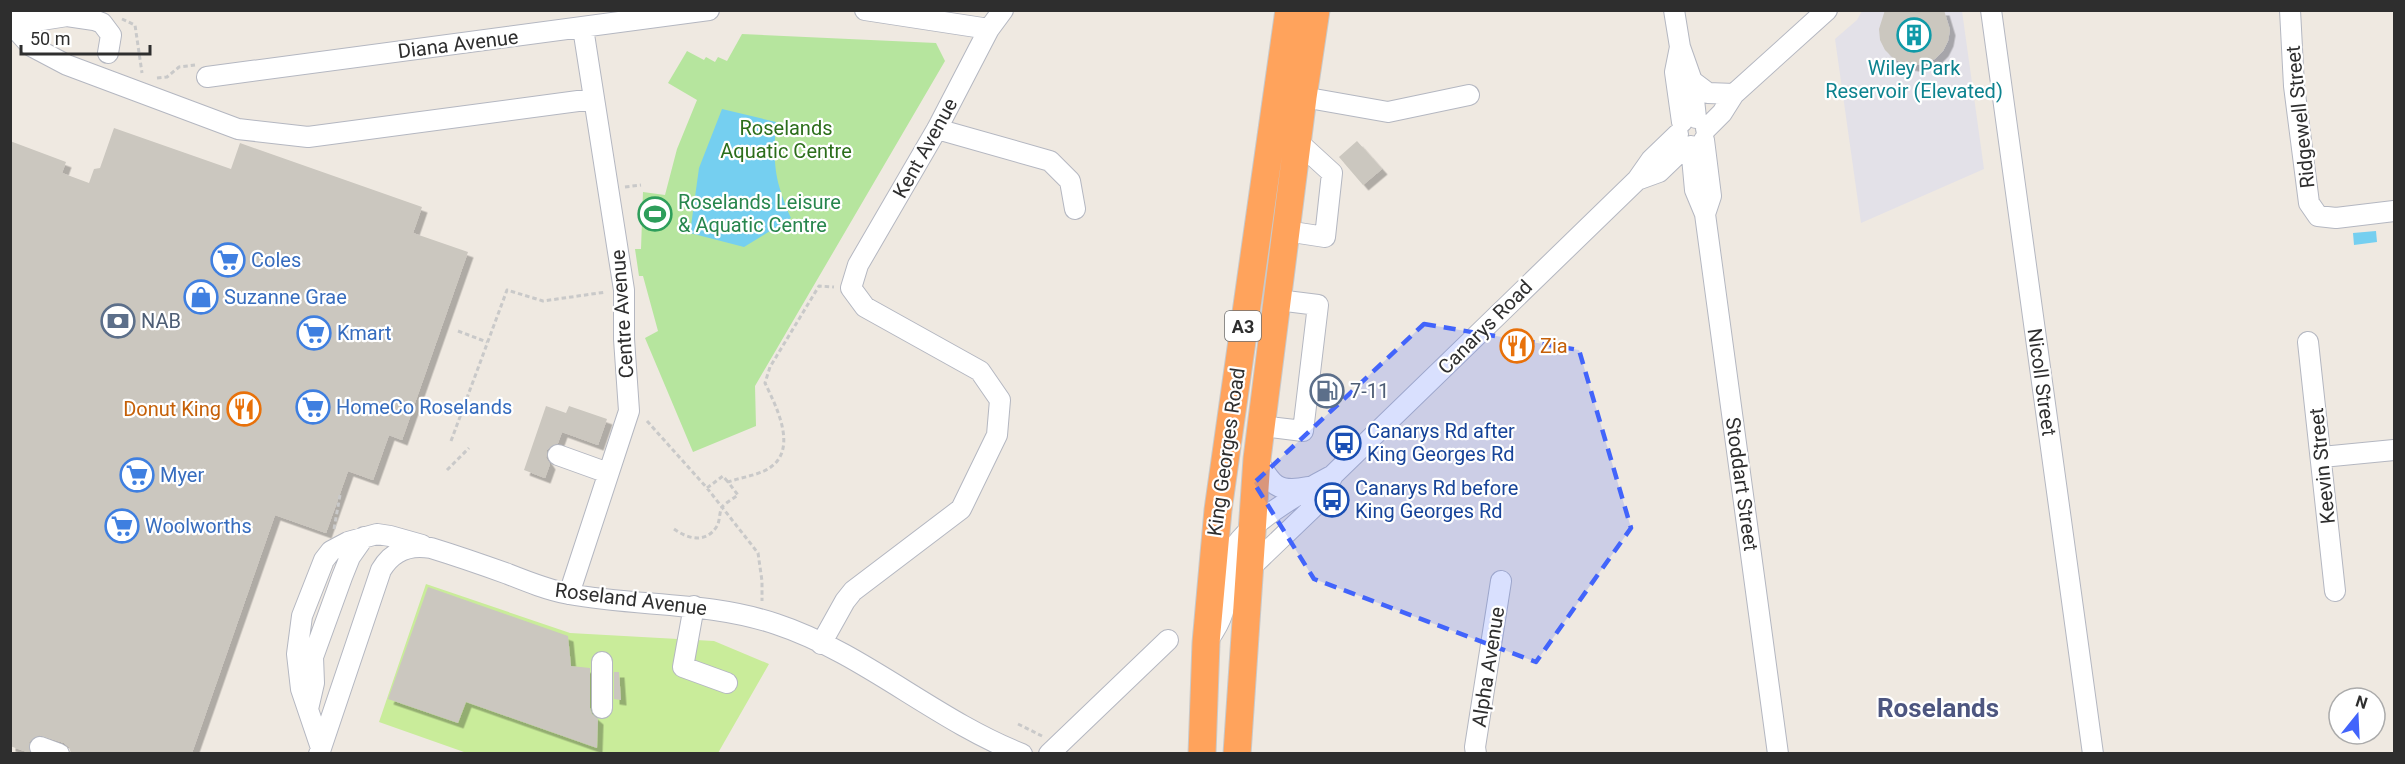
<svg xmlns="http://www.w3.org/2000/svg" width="2405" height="764" viewBox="0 0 2405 764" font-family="Roboto,sans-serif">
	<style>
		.industrial { fill: #e3e1e8 }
		.green { fill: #b6e59e }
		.pitch { fill: #c9ec9a }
		.water { fill: #75cff0 }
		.building { fill: #cbc7bf; filter: url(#shadow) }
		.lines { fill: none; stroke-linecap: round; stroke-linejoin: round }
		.minor-casing { stroke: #b4b7c1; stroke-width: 22 }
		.highway-casing { stroke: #c9c9c9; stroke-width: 29 }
		.path { stroke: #c9c9c9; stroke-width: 3; stroke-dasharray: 4.5 3; stroke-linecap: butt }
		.minor { stroke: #fff; stroke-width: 20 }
		.highway { stroke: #ffa35c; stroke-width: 27 }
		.marked { fill: #4264fb; fill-opacity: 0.2; stroke: #4264fb; stroke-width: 4.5; stroke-dasharray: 12 8; stroke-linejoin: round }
		.labels { text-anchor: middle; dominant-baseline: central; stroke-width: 4.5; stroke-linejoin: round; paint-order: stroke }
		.shield { fill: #fff; stroke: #6d6d6d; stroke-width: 1.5 }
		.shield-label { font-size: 18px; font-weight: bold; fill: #2e2e2e }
		.street-label { font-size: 20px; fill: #2e2e2e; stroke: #fff }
		.culture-label { font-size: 20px; fill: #0d838f; stroke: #fff }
		.park-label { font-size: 20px; fill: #2c6e1b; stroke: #fff }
		.leisure-label { font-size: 20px; fill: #27864d; stroke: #fff; text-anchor: start }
		.shop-label { font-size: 20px; fill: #366cbe; stroke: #fff; text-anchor: start }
		.service-label { font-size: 20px; fill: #4e5e75; stroke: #fff; text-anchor: start }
		.food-label { font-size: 20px; fill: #c56008; stroke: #fff; text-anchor: start }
		.transit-label { font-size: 20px; fill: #164399; stroke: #fff; text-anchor: start }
		.district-label { font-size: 26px; font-weight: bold; fill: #4d5680; stroke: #fff }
	</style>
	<defs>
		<filter id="shadow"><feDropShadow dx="5.5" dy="5.5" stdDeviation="0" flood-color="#0004"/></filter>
	</defs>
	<rect width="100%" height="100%" fill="#efe9e1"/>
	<!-- industrial -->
	<path class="industrial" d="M1862 11H1962L1984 169 1861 223 1835 39 1857 20Z"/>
	<!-- green -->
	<path class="green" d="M742 34 936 43 945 61 755 386 756 426 693 452 645 338 658 331 643 276H639L635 249H641L643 192 665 195 677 149 697 100 668 83 687 51 704 60 706 57 715 62 718 57 727 61Z"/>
	<!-- pitch -->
	<path class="pitch" d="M426 584 570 633 714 641 769 664 718 753H463L464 752 379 722Z"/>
	<!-- water -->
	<path class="water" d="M722 109 776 122C773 164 774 179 791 218L744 247 690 233 699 168Z
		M2376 231 2377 242 2354 245 2353 233Z"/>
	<!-- building -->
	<path class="building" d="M1885 10H1944L1950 30 1948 41 1943 51 1935 59 1914 66 1903 64 1893 58 1885 50 1880 40 1879 29Z
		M114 128 231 169 240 143 422 207 413 233 468 252 402 440 389 435 373 480 348 471 326 533 275 515 192 753H71L69 747 64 743 39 735 29 742 30 753 10 746V141L66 162 62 173 89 183 94 169 100 168Z
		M1357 141 1382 169 1363 185 1339 157Z
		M546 406 566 413 569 406 607 419 598 445 562 432 558 443 551 446 547 450 546 458 550 464 545 478 524 470Z
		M428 587 568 636 571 666 590 668V708L592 714 598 719 597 748 466 702 458 723 388 699Z
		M614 672H619L621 700 614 699Z"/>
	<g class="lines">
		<!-- minor casing -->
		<g class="minor-casing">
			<path id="minor" d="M865 10 989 29
				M1674 10 1680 47 1692 81 1696 118
				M1991 10 2093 754
				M2290 10 2294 86 2309 203 2318 216 2336 218 2394 211
				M10 14 29 22 67 16 94 20 102 23 111 35 108 53
				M10 20 13 26 31 46 67 65 238 129 308 137 593 99
				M1680 47 1675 72 1682 122
				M207 77 709 10
				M1692 81 1708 93 1734 94
				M1303 97 1388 112 1469 95
				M937 129 1050 161 1070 181 1075 209
				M1706 129 1722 113 1734 94 1827 10
				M1704 140 1711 196 1705 214
				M1691 146 1695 190 1705 214 1778 754
				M1637 180 1659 172 1686 146
				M1286 231 1325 237 1332 173 1297 141
				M2308 342 2335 591
				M1262 426 1303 431 1318 305 1278 300
				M558 455 608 473
				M2322 457 2394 450
				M1257 459C1271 484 1277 494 1308 487
				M1250 568 1322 499 1333 475
				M569 594 629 411 624 339V290L583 28
				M694 606 683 667 727 683
				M1208 640C1233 606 1222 594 1230 557 1236 529 1308 488 1333 475L1637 180 1651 160 1678 134
				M821 644 845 601 853 591 961 509 997 435 1000 400 980 371 865 307 851 288 858 265 937 129 989 29 1003 10
				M602 662V708
				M308 709 314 683 313 657 342 577 350 557 364 537
				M40 747 59 754
				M321 748 301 689 297 654 302 616 324 560 331 551 348 542 377 534 390 536 422 545
				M319 754 381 570C392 551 410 544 431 548 457 556 483 565 508 574 528 582 548 590 569 594 639 607 707 601 776 624 864 653 935 720 1022 754
				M1049 754 1168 640
				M1476 754 1475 747 1501 581"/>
		</g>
		<!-- highway casing -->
		<g class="highway-casing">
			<path id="highway" d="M1202 754 1206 643 1218 510 1289 10
				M1237 754 1257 459 1303 97 1316 10"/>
		</g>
		<!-- path -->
		<path class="path" d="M122 19 135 25 142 73
			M157 78 167 77 179 67 195 65
			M625 187 641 185
			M458 331 487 342
			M647 421 707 488 758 553 762 581V601
			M451 441 507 290 543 301 606 292
			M447 470 469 448
			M707 488 723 476 728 482
			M334 529 340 495
			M674 529C688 539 706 544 717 526 720 521 719 513 722 507 725 503 734 498 738 495L728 482C739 478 753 476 764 471 801 454 777 408 765 383L770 367 819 286 834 287
			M1018 724 1042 736"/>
		<!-- minor -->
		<use href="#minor" class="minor"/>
		<!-- highway -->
		<use href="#highway" class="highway"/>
	</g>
	<!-- marked area -->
	<path class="marked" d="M1424 324 1579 350 1631 528 1536 662 1314 579 1254 483Z"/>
	<!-- icons -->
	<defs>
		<g id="building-ring" transform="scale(1.725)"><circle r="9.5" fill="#fff" stroke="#0f9aa8" stroke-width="1.5"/><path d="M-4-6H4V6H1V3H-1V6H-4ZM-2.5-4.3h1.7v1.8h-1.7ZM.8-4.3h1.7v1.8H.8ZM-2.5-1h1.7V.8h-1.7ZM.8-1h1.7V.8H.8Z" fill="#0f9aa8"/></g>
		<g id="stadium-ring" transform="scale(1.725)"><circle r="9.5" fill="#fff" stroke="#2e9e5b" stroke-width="1.5"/><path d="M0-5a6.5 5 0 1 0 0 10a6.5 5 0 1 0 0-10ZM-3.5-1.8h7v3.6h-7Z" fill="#2e9e5b"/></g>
		<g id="supermarket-ring" transform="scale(1.725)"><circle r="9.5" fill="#fff" stroke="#3f7fe0" stroke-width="1.5"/><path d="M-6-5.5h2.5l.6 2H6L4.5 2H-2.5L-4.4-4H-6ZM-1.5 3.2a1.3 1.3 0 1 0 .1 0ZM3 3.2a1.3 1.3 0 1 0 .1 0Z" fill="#3f7fe0"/></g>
		<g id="shop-ring" transform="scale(1.725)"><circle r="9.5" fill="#fff" stroke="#3f7fe0" stroke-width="1.5"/><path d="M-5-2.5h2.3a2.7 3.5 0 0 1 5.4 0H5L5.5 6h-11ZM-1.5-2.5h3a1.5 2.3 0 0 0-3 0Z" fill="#3f7fe0"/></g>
		<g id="bank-ring" transform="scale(1.725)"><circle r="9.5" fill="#fff" stroke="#5c6f8a" stroke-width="1.5"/><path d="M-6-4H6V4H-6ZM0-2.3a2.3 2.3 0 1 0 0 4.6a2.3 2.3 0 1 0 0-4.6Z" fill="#5c6f8a"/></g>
		<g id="restaurant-ring" transform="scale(1.725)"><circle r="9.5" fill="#fff" stroke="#e8710a" stroke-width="1.5"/><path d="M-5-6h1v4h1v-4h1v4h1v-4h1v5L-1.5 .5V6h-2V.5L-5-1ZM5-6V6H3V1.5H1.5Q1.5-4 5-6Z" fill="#e8710a"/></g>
		<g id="fuel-ring" transform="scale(1.725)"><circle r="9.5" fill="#fff" stroke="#5c6f8a" stroke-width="1.5"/><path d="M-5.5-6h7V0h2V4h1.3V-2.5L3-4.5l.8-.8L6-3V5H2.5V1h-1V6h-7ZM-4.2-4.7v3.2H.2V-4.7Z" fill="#5c6f8a"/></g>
		<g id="bus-ring" transform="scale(1.725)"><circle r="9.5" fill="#fff" stroke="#1a4fb4" stroke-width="1.5"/><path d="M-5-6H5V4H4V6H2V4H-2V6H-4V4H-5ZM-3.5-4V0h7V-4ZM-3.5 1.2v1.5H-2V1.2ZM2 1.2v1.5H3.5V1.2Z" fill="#1a4fb4"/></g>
	</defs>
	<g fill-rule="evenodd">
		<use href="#building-ring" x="1914" y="35"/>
		<use href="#stadium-ring" x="655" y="214"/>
		<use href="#supermarket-ring" x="228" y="260"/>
		<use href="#shop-ring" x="201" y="297"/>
		<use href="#bank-ring" x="118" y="321"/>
		<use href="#supermarket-ring" x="314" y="333"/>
		<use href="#restaurant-ring" x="1517" y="346"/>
		<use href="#fuel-ring" x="1327" y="391"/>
		<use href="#supermarket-ring" x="313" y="407"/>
		<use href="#restaurant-ring" x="244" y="409"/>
		<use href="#bus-ring" x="1344" y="443"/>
		<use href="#supermarket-ring" x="137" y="475"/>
		<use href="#bus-ring" x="1332" y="500"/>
		<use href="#supermarket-ring" x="122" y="526"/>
	</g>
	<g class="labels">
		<!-- shield labels -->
		<rect class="shield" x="1225" y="311" width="36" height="30" rx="4.5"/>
		<g class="shield-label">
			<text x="1243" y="326">A3</text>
		</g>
		<!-- street labels -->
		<g class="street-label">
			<text transform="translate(458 44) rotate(-7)">Diana Avenue</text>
			<text transform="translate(2300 117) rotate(-96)">Ridgewell Street</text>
			<text transform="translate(925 148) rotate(-61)">Kent Avenue</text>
			<text transform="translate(622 314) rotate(-94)">Centre Avenue</text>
			<text transform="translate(1485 327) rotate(-45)">Canarys Road</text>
			<text transform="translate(2042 382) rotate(82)">Nicoll Street</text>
			<text transform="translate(1226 452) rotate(-82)">King Georges Road</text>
			<text transform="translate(2322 466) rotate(-96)">Keevin Street</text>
			<text transform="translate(1742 484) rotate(82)">Stoddart Street</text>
			<text transform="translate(631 599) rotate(7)">Roseland Avenue</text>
			<text transform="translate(1488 667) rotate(-81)">Alpha Avenue</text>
		</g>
		<!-- culture labels -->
		<g class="culture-label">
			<text x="1914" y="68">Wiley Park<tspan x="1914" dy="23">Reservoir (Elevated)</tspan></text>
		</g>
		<!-- park labels -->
		<g class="park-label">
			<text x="786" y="128">Roselands<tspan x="786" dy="23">Aquatic Centre</tspan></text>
		</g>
		<!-- leisure labels -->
		<g class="leisure-label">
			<text x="678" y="202">Roselands Leisure<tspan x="678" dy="23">&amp; Aquatic Centre</tspan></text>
		</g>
		<!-- shop labels -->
		<g class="shop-label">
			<text x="251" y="260">Coles</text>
			<text x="224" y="297">Suzanne Grae</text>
			<text x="337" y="333">Kmart</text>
			<text x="336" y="407">HomeCo Roselands</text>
			<text x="160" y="475">Myer</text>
			<text x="145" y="526">Woolworths</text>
		</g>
		<!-- service labels -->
		<g class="service-label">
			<text x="141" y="321">NAB</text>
			<text x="1350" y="391">7-11</text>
		</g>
		<!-- food labels -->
		<g class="food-label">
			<text x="1540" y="346">Zia</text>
			<text x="221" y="409" text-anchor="end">Donut King</text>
		</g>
		<!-- transit labels -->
		<g class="transit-label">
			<text x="1367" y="431">Canarys Rd after<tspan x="1367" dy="23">King Georges Rd</tspan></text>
			<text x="1355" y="488">Canarys Rd before<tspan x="1355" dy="23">King Georges Rd</tspan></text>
		</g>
		<!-- district labels -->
		<g class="district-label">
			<text x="1938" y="708">Roselands</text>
		</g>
	</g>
	<!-- border -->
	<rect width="2405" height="764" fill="none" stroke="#2e2e2e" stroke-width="24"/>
	<!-- north arrow -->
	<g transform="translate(2357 716) rotate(18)"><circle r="28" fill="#ffffff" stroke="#ababab" stroke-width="1.5"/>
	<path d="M0-4.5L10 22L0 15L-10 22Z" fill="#4264fb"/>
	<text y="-9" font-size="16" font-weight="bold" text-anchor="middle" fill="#2e2e2e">N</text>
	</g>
	<!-- scale -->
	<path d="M21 45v9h129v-9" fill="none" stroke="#2e2e2e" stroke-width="3"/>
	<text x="30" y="45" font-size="18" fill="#2e2e2e" stroke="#ffffff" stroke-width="4.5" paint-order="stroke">50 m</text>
</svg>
